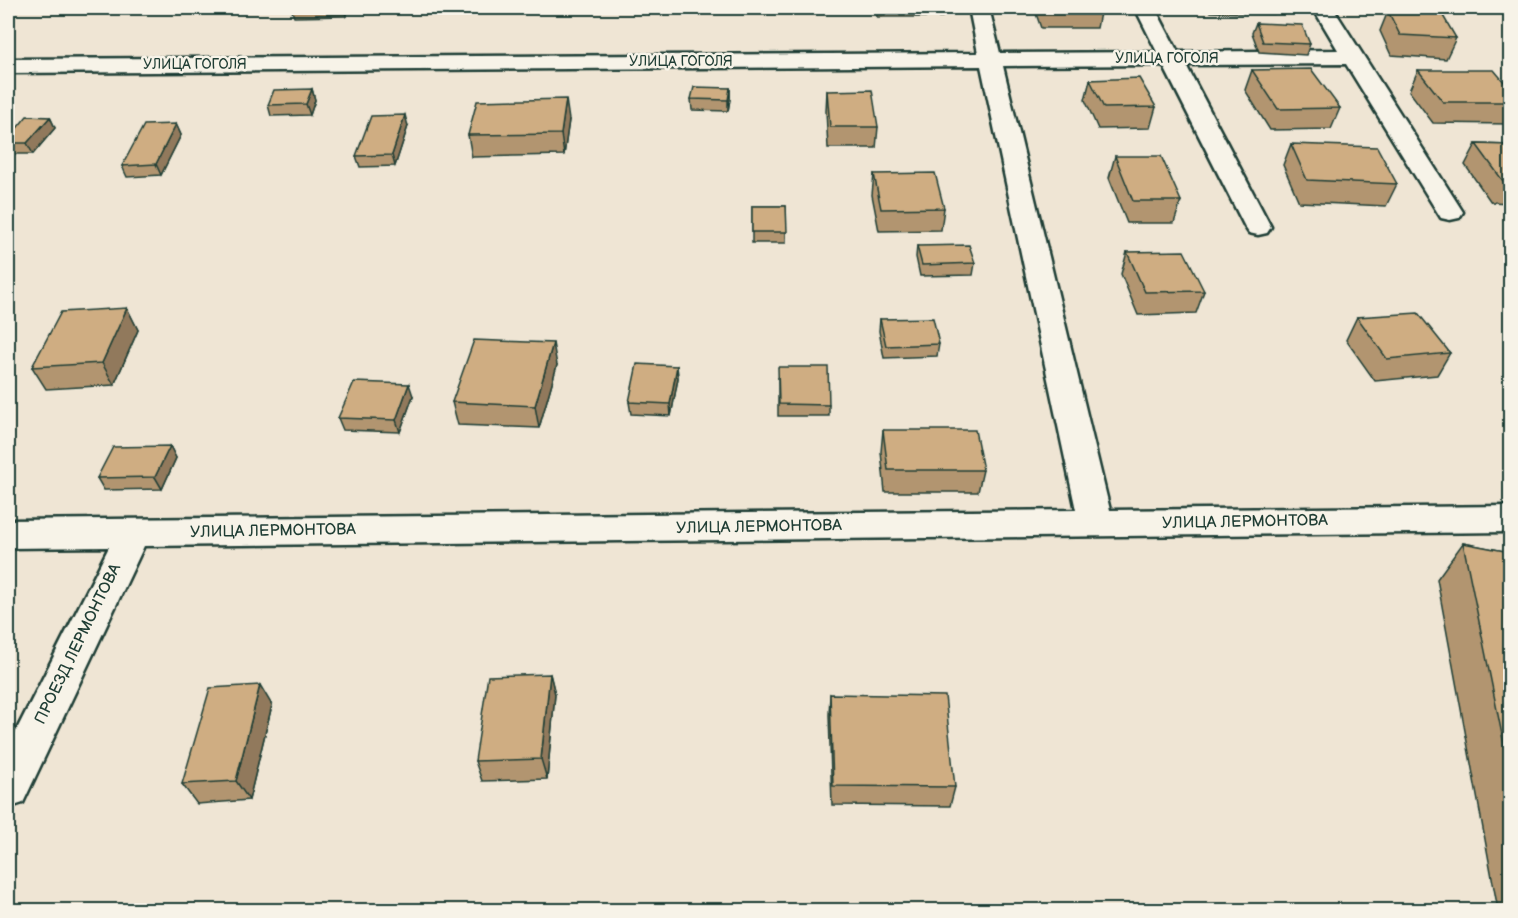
<svg xmlns="http://www.w3.org/2000/svg" width="1518" height="918" viewBox="0 0 1518 918" font-family="'Balsamiq Sans',sans-serif">
	<style>
		.lines { fill: none; stroke-linecap: round; stroke-linejoin: round }
		.street-casing { stroke: #1f3d34; stroke-width: 5 }
		.street { fill: #f7f3e8; fill-rule: evenodd }
		.wall { fill: #b29570; stroke: #1f3d34; stroke-width: 1.5 }
		.shaded-wall { fill: #91795b; stroke: #1f3d34; stroke-width: 1.5 }
		.building { fill: #cfad82; stroke: #1f3d34; stroke-width: 1.5 }
		.labels { text-anchor: middle; dominant-baseline: central; stroke-width: 5; stroke-linejoin: round; paint-order: stroke }
		.far-street-label { font-size: 14px; fill: #1f3d34; stroke: #f7f3e8 }
		.street-label { font-size: 16px; fill: #1f3d34; stroke: #f7f3e8 }
	</style>
	<rect width="100%" height="100%" fill="#efe5d4"/>
	<filter id="ink" filterUnits="userSpaceOnUse"><feTurbulence type="fractalNoise" baseFrequency=".0167" numOctaves="2"/><feDisplacementMap in="SourceGraphic" scale="12" xChannelSelector="R" yChannelSelector="G"/><feConvolveMatrix kernelMatrix="1 2 1 2 8 2 1 2 1" color-interpolation-filters="sRGB"/></filter>
	<g filter="url(#ink)">
		<g class="lines">
			<!-- street casing -->
			<g class="street-casing">
				<path id="street" d="M969 8H989L1000 53 1157 52 1135 8H1155L1178 52 1338 50 1313 8H1333L1463 212 1459 218 1450 220 1441 218 1346 64 1186 65 1271 227 1267 233 1258 235 1249 233 1245 227 1163 65 1003 66 1110 510 1510 506V532L144 546 23 803 8 808V747L109 547 8 548V520L1076 510 981 66 8 73V59L978 53Z"/>
			</g>
			<!-- street -->
			<use href="#street" class="street"/>
		</g>
		<!-- wall -->
		<path class="wall" d="M291 8H350L346 16 294 17Z
			M649 8H693V10L649 11Z
			M876 8H943L942 17H877Z
			M1034 8H1101L1097 28H1041Z
			M1207 8H1276L1274 14 1210 12Z
			M1388 11 1456 38 1446 59 1391 55 1380 31Z
			M1256 23 1310 44 1306 55 1259 52 1252 33Z
			M1252 70 1340 108 1331 129 1270 130 1245 90Z
			M1418 70 1510 89V124L1433 123 1409 91Z
			M1090 80 1156 107 1150 128 1098 129 1085 100Z
			M730 88V99L728 111 692 110 691 99Z
			M312 89 315 100 310 115 271 116 268 105Z
			M827 91 878 127 876 148H828L826 111Z
			M50 117 55 128 33 154H10L8 149V139Z
			M569 120 564 155 472 157 468 135Z
			M176 124 181 135 161 175 127 177 122 166Z
			M408 126 395 166 360 167 356 156Z
			M1291 144 1397 184 1386 206 1299 202 1283 165Z
			M1476 144 1510 145V203L1491 202 1465 165Z
			M1115 156 1181 201 1174 223H1127L1109 178Z
			M874 174 944 208 941 230 879 231 872 195Z
			M752 206H786V243H752Z
			M917 246 975 263 973 275 920 276 916 257Z
			M1127 252 1204 291 1196 313 1138 315 1121 274Z
			M127 308 138 330 114 385 46 389 32 367Z
			M1357 317 1450 353 1437 375 1375 381 1346 340Z
			M880 319 939 344 937 356 884 358 879 331Z
			M557 365 539 428 458 425 452 402Z
			M677 366 678 378 671 416 631 414 629 402Z
			M778 378 829 405V416H778Z
			M413 396 400 432 343 430 338 418Z
			M883 430 983 470 978 492H885L881 452Z
			M170 446 176 458 162 489 104 490 97 478Z
			M1463 543 1510 552V910H1498L1437 579Z
			M550 674 555 694 547 779 482 781 475 761Z
			M830 694 955 787 950 806 832 805 829 715Z
			M272 705 249 800 197 804 182 784Z"/>
		<!-- shaded-wall -->
		<path class="shaded-wall" d="M344 8H350L346 16Z
			M730 88V99L728 111V100Z
			M312 89 315 100 310 115 306 104Z
			M566 99 569 120 564 155 561 134Z
			M405 115 408 126 395 166 392 155Z
			M50 117 55 128 33 154 27 143Z
			M176 124 181 135 161 175 156 164Z
			M127 308 138 330 114 385 102 363Z
			M553 343 557 365 539 428 535 406Z
			M677 366 678 378 671 416 670 404Z
			M409 384 413 396 400 432 396 420Z
			M170 446 176 458 162 489 155 477Z
			M550 674 555 694 547 779 541 759Z
			M260 685 272 705 249 800 236 781Z"/>
		<!-- building -->
		<path class="building" d="M1388 11 1442 14 1456 38 1400 35Z
			M1256 23 1302 25 1310 44 1263 42Z
			M1311 69 1340 108 1278 109 1252 70Z
			M1418 70H1494L1510 89V102H1443Z
			M1139 78 1156 107 1104 108 1090 80Z
			M694 87 730 88 728 100 691 99Z
			M312 89 306 104 268 105 274 90Z
			M872 90 878 127H830L827 91Z
			M566 99 561 134 468 135 477 101Z
			M405 115 392 155 356 156 371 116Z
			M27 116 50 117 27 143H8V139Z
			M176 124 156 164 122 166 144 125Z
			M1291 144 1377 147 1397 184 1307 180Z
			M1476 144 1510 145V181H1503Z
			M1115 156H1161L1181 201H1133Z
			M935 173 944 208 881 209 874 174Z
			M752 206H786L787 232H752Z
			M969 245 975 263 922 265 917 246Z
			M1184 251 1204 291 1145 292 1127 252Z
			M127 308 102 363 32 367 61 312Z
			M1418 313 1450 353 1387 359 1357 317Z
			M933 318 939 344 886 346 880 319Z
			M474 340 553 343 535 406 452 402Z
			M637 364 677 366 670 404 629 402Z
			M778 367H828L829 405 779 404Z
			M354 382 409 384 396 420 338 418Z
			M883 430H975L983 470H888Z
			M170 446 155 477 97 478 113 447Z
			M1463 543 1510 552V774Z
			M550 674 541 759 475 761 488 676Z
			M260 685 236 781 182 784 210 688Z
			M830 694 945 696 955 787 833 786Z"/>
	</g>
	<g class="labels">
		<!-- far-street labels -->
		<g class="far-street-label">
			<text x="1167" y="58">УЛИЦА ГОГОЛЯ</text>
			<text x="681" y="61">УЛИЦА ГОГОЛЯ</text>
			<text x="195" y="64">УЛИЦА ГОГОЛЯ</text>
		</g>
		<!-- street labels -->
		<g class="street-label">
			<text transform="translate(1245 522) rotate(-1)">УЛИЦА ЛЕРМОНТОВА</text>
			<text transform="translate(759 527) rotate(-1)">УЛИЦА ЛЕРМОНТОВА</text>
			<text transform="translate(273 531) rotate(-1)">УЛИЦА ЛЕРМОНТОВА</text>
			<text transform="translate(78 644) rotate(-64)">ПРОЕЗД ЛЕРМОНТОВА</text>
		</g>
	</g>
	<!-- margin -->
	<rect width="1518" height="918" fill="none" stroke="#f7f3e8" stroke-width="30"/>
	<rect x="15" y="15" width="1488" height="888" fill="none" stroke="#1f3d34" stroke-width="2" filter="url(#ink)"/>
</svg>
